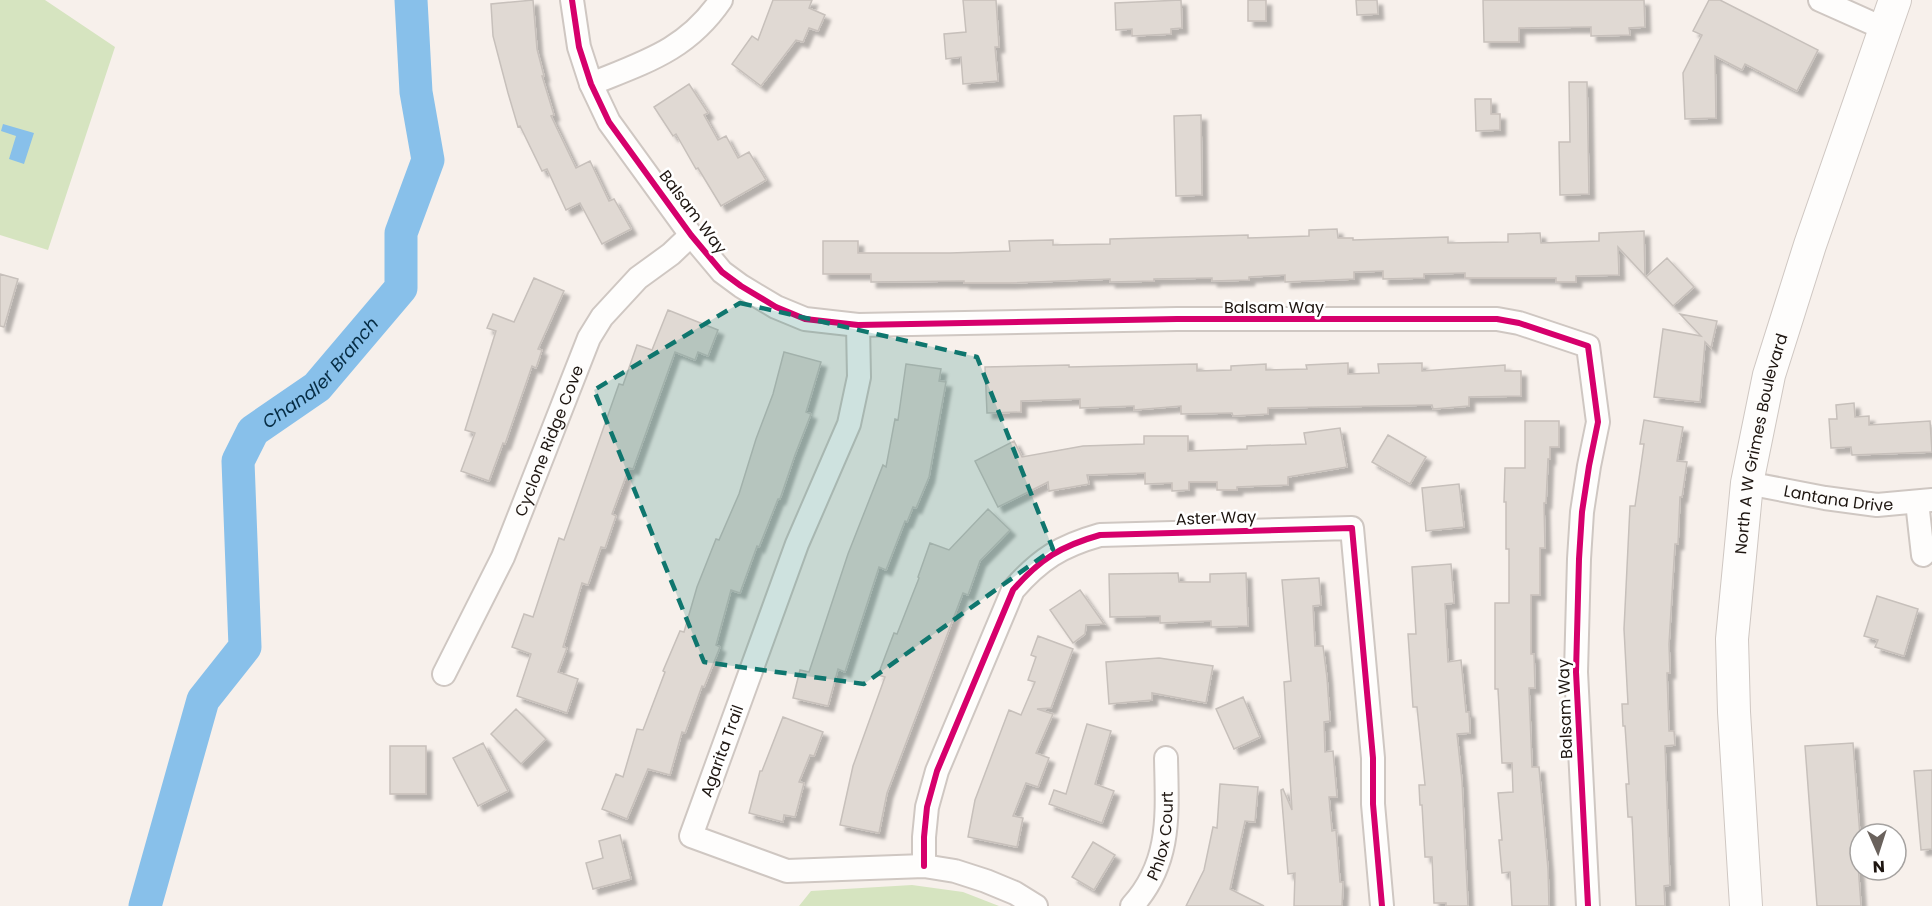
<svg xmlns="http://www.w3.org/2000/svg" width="1932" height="906" viewBox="0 0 1932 906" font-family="Poppins,sans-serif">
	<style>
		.green { fill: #d6e4c0 }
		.water { fill: #88c0ea }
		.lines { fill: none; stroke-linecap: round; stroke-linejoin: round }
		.river { stroke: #88c0ea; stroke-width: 33 }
		.building { fill: #e0d9d3; stroke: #c7c0bb; stroke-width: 1.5; filter: url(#shadow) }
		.minor-casing { stroke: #cfc7c2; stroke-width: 26 }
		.secondary-casing { stroke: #cfc7c2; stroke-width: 34 }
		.minor { stroke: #fefdfc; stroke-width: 22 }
		.secondary { stroke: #fefdfc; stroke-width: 32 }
		.cycleway-casing { stroke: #fff; stroke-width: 10 }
		.cycleway { stroke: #d6006c; stroke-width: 6 }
		.marked { fill: #0f766e; fill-opacity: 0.2; stroke: #0f766e; stroke-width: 4.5; stroke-dasharray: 12 8; stroke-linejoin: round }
		.labels { text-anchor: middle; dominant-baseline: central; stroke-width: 5; stroke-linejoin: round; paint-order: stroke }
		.street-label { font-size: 16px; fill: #1e1611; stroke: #fff }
		.water-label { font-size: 18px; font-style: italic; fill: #062c44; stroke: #fff }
	</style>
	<defs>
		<filter id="shadow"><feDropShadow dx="5.5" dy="5.5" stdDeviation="1.5" flood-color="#0004"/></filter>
	</defs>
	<rect width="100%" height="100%" fill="#f7f0eb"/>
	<!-- green -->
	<path class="green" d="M0 0H45L115 47 48 250 0 235Z
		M912 885 963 892 999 906H799L811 891Z"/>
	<!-- water -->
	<path class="water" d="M3 124 34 133 24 164 9 159 16 136 1 131Z"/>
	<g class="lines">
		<!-- river -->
		<path class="river" id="s1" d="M145 906 203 700 245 647 238 461 253 431 317 387 401 288V233L428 160 416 92 411 0"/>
	</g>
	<!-- building -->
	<path class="building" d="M533 0 537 49 544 76H542L554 115 551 116 576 168 590 161 609 201 614 199 631 229 602 244 580 203 566 210 547 169 542 171 520 126 518 127 508 93 493 36 491 4Z
		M773 0H812L809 8 825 15 818 31 809 28 803 42 796 40 761 86 732 64 752 36 758 40Z
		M963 0H996L999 47H995L998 81 963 84 961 57 946 59 944 34 966 32Z
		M1181 0 1182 28 1171 29V34L1132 36V29L1116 30 1115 3Z
		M1248 0H1266V21H1248Z
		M1356 0H1377L1378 14 1357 15Z
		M1483 0H1644L1645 27 1629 28 1630 35 1591 36V27L1519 28V42H1484Z
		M1709 0H1720L1818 50 1797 91 1745 64 1742 70 1715 56 1716 118 1685 119 1683 73 1702 35 1693 31Z
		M1569 82H1587L1589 194 1560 195 1559 142H1570Z
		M689 84 708 113 704 115 718 140 726 136 738 158 749 152 766 180 721 206 698 168 696 169 676 134 673 136 654 107Z
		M1475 99H1491V114H1500V130L1476 131Z
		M1201 115 1202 195 1176 196 1174 116Z
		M1337 229 1338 238H1353V240L1448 237V243L1508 242V234L1540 233 1541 243 1599 241V233L1644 231 1645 276 1618 247 1619 275 1576 276V282H1556V278H1465V273L1424 274V278L1383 279V271L1354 272V279L1285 282V275L1249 277V280L1212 281V278L1154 279V281L1110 282V279L1010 283H964V281L871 282V274H823V241H858V253H950L1010 251 1009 241 1053 240V245L1110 244V239L1248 235V238L1309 236V230Z
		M1667 258 1694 287 1673 306 1646 277Z
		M0 274 18 279 4 327 0 326Z
		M534 278 564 291 538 349 542 350 536 368 532 366 505 444 503 443 489 481 461 471 475 433 465 430 496 331 487 328 493 314 514 322Z
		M668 310 718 330 708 356 698 352 695 360 675 352 633 469 629 468 612 514 616 516 605 548 601 547 588 585 582 583 563 647 567 648 558 672 578 679 567 713 517 696 531 654 512 647 524 614 533 617 559 538 564 540 619 384 623 385 637 345 652 350Z
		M1680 314 1717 321 1711 348 1705 342 1700 402 1654 397 1663 329 1701 336Z
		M784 352 821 362 806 412 811 414 795 455 780 499H778L759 547 757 546 740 593 731 590 716 645 720 647 704 687 702 686 685 733 682 732 670 775 648 769 627 819 602 809 616 774 623 777 637 729 643 730 665 672 663 671 680 631 684 632 697 587 716 539 719 540 739 494 756 439 773 394Z
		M1348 363V374L1379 373 1378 364 1422 363V371L1505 365V371H1521V396L1469 397V406L1433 409 1432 405 1268 408V414L1233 416 1232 413 1181 414V406L1134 410V406L1080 408V399L1021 401V412L987 413 985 367 1069 365V367L1197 364V371L1231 370V366L1266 364V370L1307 369 1306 365Z
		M906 364 941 369 939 381 946 382 929 477 916 508 913 507 907 522 905 521 886 570 879 567 845 672 838 669 828 706 793 698 800 670 809 672 848 554 883 465 886 467 895 419 898 420Z
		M1854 403 1855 417 1869 416V425L1930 421 1932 452 1852 455 1851 447 1831 448 1829 419H1837L1836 405Z
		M1644 420 1683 427 1677 461 1687 462 1682 497H1680L1678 544H1675L1669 644 1670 673H1667L1669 731H1674L1675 745 1665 746 1670 885 1664 886 1665 906H1636L1632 817H1628L1626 784H1629L1625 726H1623L1622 704H1628L1624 629 1630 506H1635L1644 444H1640Z
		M1525 421H1559V447H1550V459H1548L1546 503H1544L1545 548H1540V595H1531V654H1534L1535 688H1529L1532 767H1539L1548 869 1549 906H1512L1510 872 1502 873 1499 840H1502L1498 793 1513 792 1512 763H1502L1498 689H1495V603H1509V549H1506V502H1504L1505 468H1525Z
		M1340 428 1347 467 1288 477V485L1237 487V490H1217V482H1189V490L1172 491V483L1145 484V473L1087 475 1089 484 1049 491 1048 482 998 507 975 461 1014 441 1022 457 1083 446 1144 444V436H1188V451L1247 449V446L1306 444 1304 433Z
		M1388 435 1426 457 1410 484 1372 462Z
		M1459 484 1464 527 1426 531 1422 488Z
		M988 509 1010 530 980 561 968 595 963 593 887 793 879 833 840 825 853 766 885 677 878 675 894 633 897 634 919 578 918 577 930 543 949 550Z
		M1451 564 1454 603 1445 604 1448 662 1461 660 1466 712H1469L1470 733 1457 734 1462 781 1468 906H1446V903H1434L1432 857H1425L1422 805H1420L1419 785H1425L1417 707H1413L1408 634H1416L1412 567Z
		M1178 573 1179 582H1210V574L1246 573 1248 626 1211 627V621L1160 623V616L1110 617 1109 574Z
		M1319 578 1321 605 1313 606 1315 646H1323L1327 678 1330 721 1324 722 1325 752 1333 751 1337 797H1329L1332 831 1336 830 1340 882H1343L1342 906H1294L1295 873 1288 874 1281 790 1283 789 1292 810 1284 682 1291 681 1282 580Z
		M1080 590 1104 624 1086 625 1085 634 1073 643 1050 610Z
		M1877 596 1918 609 1904 656 1875 647 1878 640 1864 636Z
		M1038 636 1073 649 1051 708 1037 709 1053 714 1036 753 1049 758 1038 787 1026 783 1013 816 1023 818 1017 847 968 837 975 800 1009 710 1021 715 1035 682 1028 680 1036 657 1031 655Z
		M1159 658 1213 666 1206 703 1152 693V700L1109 704 1106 662Z
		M1243 697 1260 737 1234 749 1216 709Z
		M516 709 546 739 521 764 491 734Z
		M783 717 823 732 814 756 810 755 799 782 804 783 795 817 784 815 783 822 749 813 760 771H762Z
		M1087 724 1111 731 1095 784 1114 791 1102 823 1049 804 1054 790 1066 794Z
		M483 743 508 791 478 806 453 758Z
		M1853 743 1860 836V863L1858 864 1861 906H1817L1805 746Z
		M390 746H426V794H390Z
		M1932 770V849L1921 850 1914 771Z
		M1220 784 1258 787 1255 822 1245 821 1230 889 1264 906H1186L1204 870 1213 827 1217 828Z
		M620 835 631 879 593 889 586 863 603 858 599 841Z
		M1093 842 1115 855 1094 890 1072 877Z"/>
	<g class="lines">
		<!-- minor casing -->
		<g class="minor-casing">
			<g id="minor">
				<path d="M572 0 579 47 591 84 609 122 691 235 722 272 741 286 776 307 805 319 858 325 1177 319H1497L1519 323 1588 346 1598 422 1589 466 1582 512 1579 559 1576 672 1588 906"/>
				<path d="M1820 0 1885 29"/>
				<path d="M591 84C645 62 687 50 721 0"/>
				<path d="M858 325 859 377 849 424 797 544 691 836 787 871 924 866 955 871 986 881 1015 893 1036 906"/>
				<path id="s2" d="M1747 483 1825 498 1877 505 1932 500"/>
				<path d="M1917 502 1923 555"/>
				<path id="s3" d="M444 674 503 557 589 338 602 317 638 278 671 254 691 235"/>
				<path d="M924 866V837L927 807 937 771 1013 590C1040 559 1061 546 1100 535L1352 528 1373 758V804L1382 906"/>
				<path id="s4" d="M1132 906C1172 862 1167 813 1166 758"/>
			</g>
		</g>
		<!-- secondary casing -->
		<g class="secondary-casing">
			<g id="secondary">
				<path id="s5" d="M1746 906 1734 712 1732 639 1747 483 1769 375 1810 245 1895 0"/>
			</g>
		</g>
		<!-- minor -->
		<use href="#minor" class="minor"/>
		<!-- secondary -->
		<use href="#secondary" class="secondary"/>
		<!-- cycleway casing -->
		<g class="cycleway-casing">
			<path id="cycleway" d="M572 0 579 47 591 84 609 122 691 235 722 272 741 286 776 307 805 319 858 325 1177 319H1497L1519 323 1588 346 1598 422 1589 466 1582 512 1579 559 1576 672 1588 906
				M924 866V837L927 807 937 771 1013 590C1040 559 1061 546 1100 535L1352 528 1373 758V804L1382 906"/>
		</g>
		<!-- cycleway -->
		<use href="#cycleway" class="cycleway"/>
	</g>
	<!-- marked area -->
	<path class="marked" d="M740 303 977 357 1053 549 864 684 704 662 594 390Z"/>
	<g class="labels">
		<!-- street labels -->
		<g class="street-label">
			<text transform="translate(693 212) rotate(53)">Balsam Way</text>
			<text x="1274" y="307">Balsam Way</text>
			<text stroke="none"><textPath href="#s3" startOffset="256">Cyclone Ridge Cove</textPath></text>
			<text stroke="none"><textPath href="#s5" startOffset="465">North A W Grimes Boulevard</textPath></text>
			<text stroke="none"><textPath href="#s2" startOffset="93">Lantana Drive</textPath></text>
			<text transform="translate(1216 518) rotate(-2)">Aster Way</text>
			<text transform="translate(1565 709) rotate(-92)">Balsam Way</text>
			<text transform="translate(722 751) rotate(-70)">Agarita Trail</text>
			<text stroke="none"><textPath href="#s4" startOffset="78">Phlox Court</textPath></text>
		</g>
		<!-- water labels -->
		<g class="water-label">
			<text stroke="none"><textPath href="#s1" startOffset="591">Chandler Branch</textPath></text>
		</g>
	</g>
	<!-- north arrow -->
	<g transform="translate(1878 852) rotate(177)"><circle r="28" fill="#ffffff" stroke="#a5a2a0" stroke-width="1.5"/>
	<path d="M0-4.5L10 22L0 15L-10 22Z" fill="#6a625d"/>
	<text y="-9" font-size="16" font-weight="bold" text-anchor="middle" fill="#1e1611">N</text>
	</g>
</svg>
